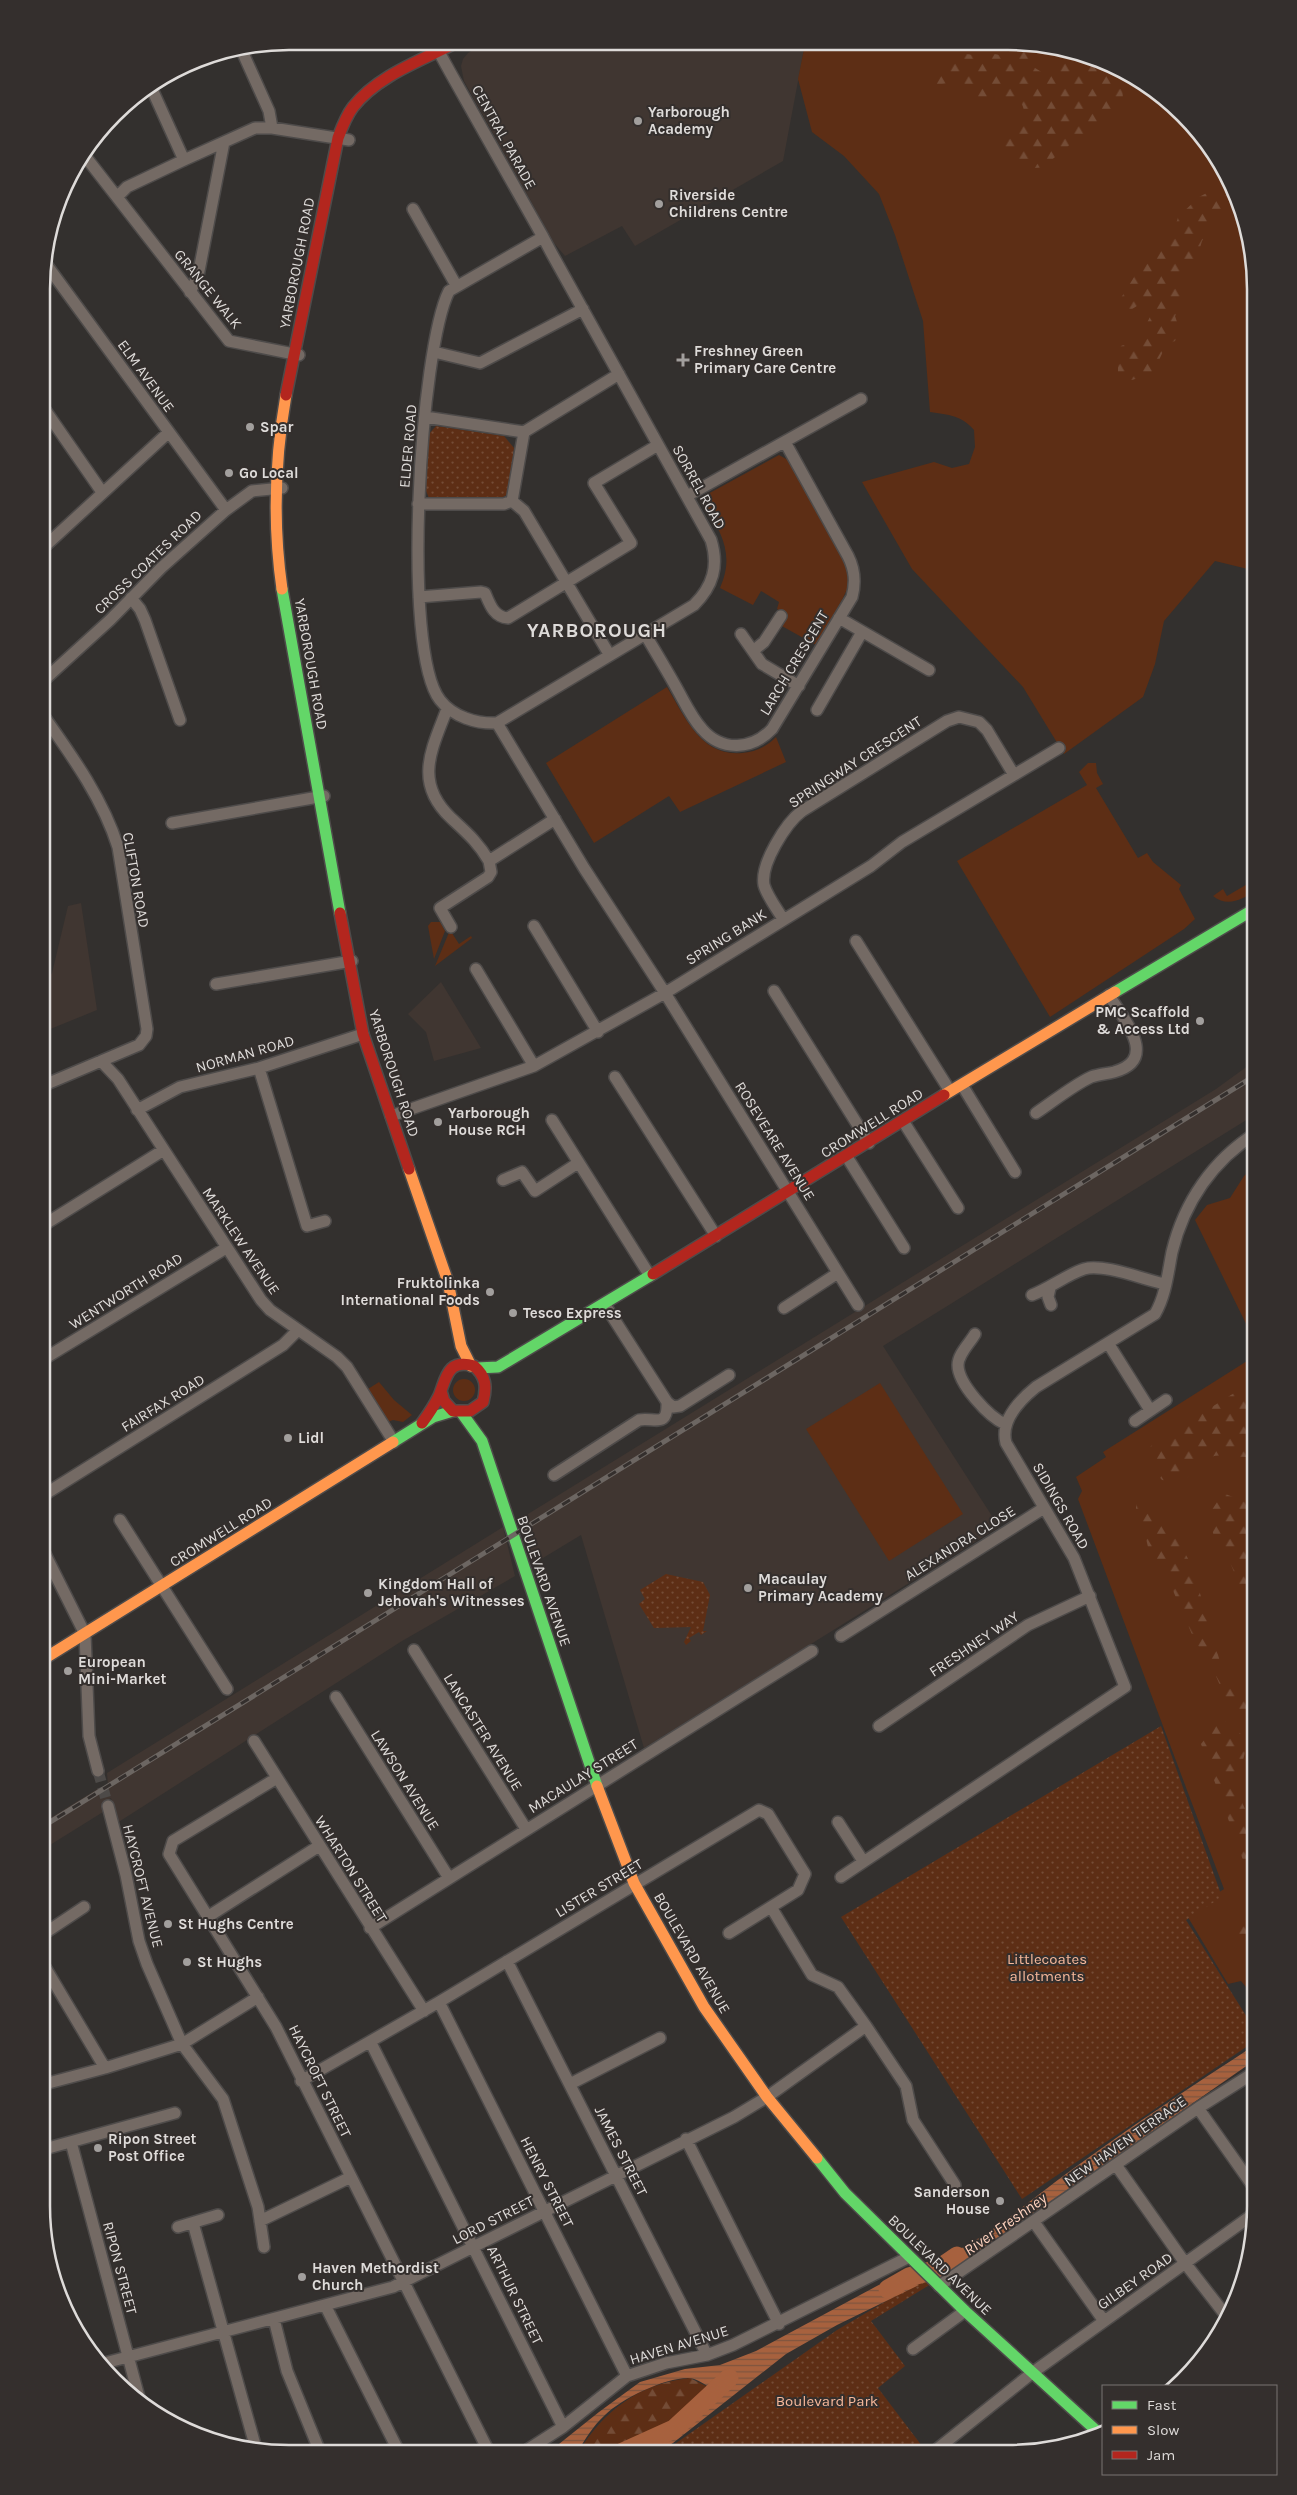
<svg xmlns="http://www.w3.org/2000/svg" width="1297" height="2495" viewBox="0 0 1297 2495" font-family="Karla,sans-serif">
	<style>
		.built { fill: #403631 }
		.grass { fill: #5d2e15 }
		.forest { fill: url(#forest-firs) }
		.park { fill: url(#park-dots) }
		.water { fill: url(#water-rules) }
		.lines { fill: none; stroke-linecap: round; stroke-linejoin: round }
		.river { stroke: #a7613e; stroke-width: 19 }
		.street-tunnel { stroke: #4d4a48; stroke-width: 11; stroke-dasharray: 11 5.5; stroke-linecap: butt }
		.street-casing { stroke: #4e4b4a; stroke-width: 14 }
		.fast-casing { stroke: #4e4b4a; stroke-width: 14 }
		.slow-casing { stroke: #4e4b4a; stroke-width: 14 }
		.jam-casing { stroke: #4e4b4a; stroke-width: 14 }
		.street { stroke: #746a64; stroke-width: 11 }
		.fast { stroke: #63d668; stroke-width: 11 }
		.slow { stroke: #ff974d; stroke-width: 11 }
		.jam { stroke: #b3261e; stroke-width: 11 }
		.rail-casing { stroke: #6c6662; stroke-width: 5 }
		.rail { stroke: #342f2d; stroke-width: 3; stroke-dasharray: 9; stroke-linecap: butt }
		.poi-dot { fill: #a29f9d; stroke: #342f2d; stroke-width: 2 }
		.labels { text-anchor: middle; dominant-baseline: central; stroke-width: 4; stroke-linejoin: round; paint-order: stroke }
		.poi-label { font-size: 15px; font-weight: bold; fill: #dedbd9; stroke: #342f2d; text-anchor: start }
		.street-label { font-size: 15px; fill: #dedbd9; stroke: #342f2d }
		.park-label { font-size: 15px; fill: #f7b89a; stroke: #342f2d }
		.water-label { font-size: 16px; font-style: italic; fill: #ffd3bf; stroke: #342f2d }
		.district-label { font-size: 20px; font-weight: bold; letter-spacing: 1px; fill: #dedbd9; stroke: #342f2d }
		.rim { fill: none; stroke: #dedbd9; stroke-width: 2.5 }
	</style>
	<defs>
		<pattern id="forest-firs" width="22" height="20" patternUnits="userSpaceOnUse" patternTransform="scale(1.25)"><rect width="22" height="20" fill="#5d2e15"/><path d="M5 1l3.5 6h-7zM16 11l3.5 6h-7z" fill="#744c36"/></pattern>
		<pattern id="park-dots" width="8" height="8" patternUnits="userSpaceOnUse" patternTransform="scale(1.25)"><rect width="8" height="8" fill="#5d2e15"/><path d="M2 2h.1M6 6h.1" fill="none" stroke="#744c36" stroke-width="1.8" stroke-linecap="round"/></pattern>
		<pattern id="water-rules" width="6" height="5" patternUnits="userSpaceOnUse" patternTransform="scale(1.25)"><rect width="6" height="5" fill="#a7613e"/><path d="M0 2.5h6" fill="none" stroke="#7f553f"/></pattern>
	</defs>
	<rect width="100%" height="100%" fill="#33302e"/>
	<!-- built -->
	<path class="built" d="M485 42 805 44 783 161 635 246 622 226 565 256 554 243 464 81 461 66 463 59 468 53Z
		M81 903 97 1010 43 1032V986L52 973 68 906Z
		M441 982 481 1048 434 1061 426 1032 408 1014Z
		M1256 1060V1114L883 1346 999 1527 644 1748 581 1535 533 1564 524 1519 528 1514 1216 1089Z
		M503 1527 515 1576 402 1641 117 1823 111 1798 101 1805 103 1812 42 1850V1823L99 1788 101 1791 108 1785 107 1773Z"/>
	<!-- grass -->
	<path class="grass" d="M805 44 1056 46 1117 67 1171 103 1214 152 1243 210 1256 289V571L1215 561 1164 621 1155 664 1143 697 1064 754 1023 687 912 569 862 482 934 462 952 468 969 464 975 447 974 430C961 415 949 415 930 412L923 321 895 235 879 194 844 156 812 132 798 79Z
		M779 455 788 460 847 562 849 585 843 598 816 645 780 625 786 615 777 609 779 602 761 591 753 605 720 588C736 552 719 530 702 500L706 495Z
		M667 687C685 717 701 757 742 753 755 752 768 746 776 737L786 762 680 812 669 796 594 843 546 763Z
		M1088 763H1096L1097 773 1103 784 1096 788 1138 858 1147 853 1153 862 1181 885 1179 889 1195 919 1184 929 1050 1017 957 861 1087 785 1079 772Z
		M1256 879V891C1242 899 1228 908 1213 896L1223 889 1227 896Z
		M431 922H440L445 931 434 959 428 926Z
		M450 930 459 944 471 936 472 938 435 966Z
		M1255 1166V1342L1195 1220 1207 1205 1230 1198 1244 1176Z
		M1255 1356V1998L1241 1981 1228 1984 1186 1914 1224 1889 1078 1499 1082 1491 1076 1477 1106 1457 1103 1452Z
		M453 1390a11 11 0 1 1 22 0a11 11 0 1 1-22 0Z
		M379 1382 394 1400 412 1415 403 1422 393 1420 388 1422 368 1389Z
		M880 1383 963 1514 889 1561 806 1429Z"/>
	<!-- forest -->
	<path class="forest" d="M1009 46H1023L1032 66 1043 73 1069 50 1117 67 1125 72 1122 81 1123 101 1043 167C1028 170 1007 166 998 153L1024 111C1023 103 1019 100 1011 97 1000 102 984 101 972 99L963 81 935 85 928 82 946 65 952 52 981 56 983 52 1000 55 1008 50Z
		M1220 186H1231L1241 206 1225 209 1202 241 1197 257 1181 274C1181 284 1181 295 1185 305L1175 316 1180 331 1175 341 1166 345 1153 373 1132 380 1118 377V353L1121 346C1140 340 1149 321 1156 303L1154 298 1148 299 1129 311 1128 303 1121 298 1144 261 1153 254 1155 247 1177 221 1178 217 1199 197Z
		M1255 1380V1456C1243 1460 1224 1451 1208 1458 1198 1463 1191 1475 1182 1482L1162 1480 1147 1462 1148 1449 1154 1443Z
		M1223 1493 1250 1504 1255 1510V1621L1251 1615 1226 1552 1216 1543 1208 1516Z
		M1142 1500 1148 1502 1174 1533 1192 1566 1221 1665 1232 1686 1247 1702 1248 1710 1243 1715 1227 1702 1213 1669 1194 1639 1171 1586 1148 1547 1143 1526 1136 1514V1502Z
		M1220 1717 1248 1740 1236 1789 1255 1831V1884L1247 1871 1201 1744 1217 1724Z
		M1252 1916 1255 1917V1965C1242 1947 1224 1930 1252 1916Z
		M690 2378 708 2387 711 2395 674 2429 619 2453H578C603 2411 640 2383 690 2378Z"/>
	<!-- park -->
	<path class="park" d="M436 426 504 436 514 448 508 494 500 499 429 498 424 486 428 435Z
		M666 1574 703 1582 710 1595 703 1631H707L701 1635 699 1632 689 1638 691 1641 686 1645 684 1642 691 1627 654 1628 639 1604 645 1599 640 1590Z
		M1161 1726 1222 1897 1186 1920 1255 2030V2041L1022 2199 841 1917Z
		M924 2279 931 2284 871 2321 905 2366 878 2388 922 2446 912 2453H662L837 2330Z"/>
	<!-- water -->
	<path class="water" d="M1255 2045V2060L945 2275 929 2262C980 2246 1027 2202 1070 2171 1130 2127 1192 2086 1255 2045Z
		M901 2273 919 2285 837 2325 786 2354 673 2443 655 2453H621L674 2429 711 2395 709 2387C703 2383 695 2378 688 2378 664 2378 621 2399 605 2415 593 2426 585 2439 577 2453L549 2452 599 2412 640 2382 685 2369 720 2365 756 2351Z"/>
	<g class="lines">
		<!-- river -->
		<path class="river" d="M888 2289 909 2277 938 2269 957 2256
			M621 2453 674 2429 729 2378"/>
		<!-- street-tunnel -->
		<path class="street-tunnel" d="M98 1771 108 1806"/>
		<!-- street casing -->
		<g class="street-casing">
			<path id="street" d="M242 51 269 111 272 128 349 140
				M439 52 450 72 543 237 552 254 711 540C719 566 713 586 694 605L497 723C477 724 453 717 440 700 401 650 420 349 449 291L543 237
				M151 87 184 160
				M85 156 229 341 299 355
				M117 197 127 187 184 160 255 128H272
				M413 209 456 285
				M43 260 226 510
				M190 292 198 276 224 142
				M434 352 480 363 583 309
				M43 407 102 492
				M524 432 619 374
				M687 496 861 399
				M512 501 524 511 609 654
				M418 504H504L512 501 524 432 425 417
				M43 548 169 432
				M419 597 481 592 485 593C490 605 494 617 508 618L631 543 594 483 658 445
				M131 598 140 609 145 620 180 720
				M839 618 929 670
				M645 634C655 651 666 669 676 687 684 701 691 717 702 729 722 752 752 750 772 729L852 597C856 582 855 570 848 556L785 442
				M741 634 762 664 799 686
				M753 651 764 642 781 616
				M43 681 110 620 161 568 226 510 252 491 282 488
				M447 709C432 749 413 782 451 818 466 832 478 842 489 861
				M817 710 862 632
				M497 723 584 868 665 993 858 1305
				M172 823 324 796
				M783 919C777 909 767 896 764 885 760 864 786 823 802 811L947 721 959 717 979 722 987 730 1014 775
				M534 926 598 1032
				M451 927 440 908 488 877 491 872 489 861 555 819
				M856 941 950 1091
				M476 969 534 1066
				M216 984 352 961
				M774 991 869 1143
				M101 1061 118 1079 261 1300 270 1310 337 1357 347 1367 394 1442
				M259 1068 307 1226 325 1221
				M615 1077 716 1236
				M962 1085 1015 1172
				M42 1086 139 1045 146 1036 147 1029 118 847C103 799 72 756 43 715
				M137 1110 180 1087 259 1068 363 1034
				M1036 1113C1054 1101 1072 1086 1091 1077 1099 1074 1106 1074 1114 1072 1160 1059 1123 1019 1109 995
				M391 1116 534 1066 665 993 871 866 902 842 1059 748
				M552 1120 650 1276
				M903 1121 958 1208
				M847 1157 904 1248
				M503 1180 522 1172 535 1191 578 1163
				M42 1226 162 1151
				M1050 1288 1048 1297 1051 1305
				M1032 1295C1050 1288 1068 1274 1084 1269 1103 1263 1145 1280 1165 1284
				M605 1305 667 1402 673 1407 680 1406 729 1375
				M784 1308 838 1273
				M975 1334C970 1343 958 1354 958 1365 958 1384 989 1417 1005 1424
				M1108 1343 1150 1410
				M42 1360 226 1248
				M1135 1421 1166 1400
				M554 1475 639 1420C654 1417 668 1429 667 1402
				M42 1496 283 1345 297 1331
				M120 1520 227 1689
				M42 1548 85 1634 89 1736 98 1771
				M841 1636 1044 1508
				M414 1650 526 1829
				M336 1697 449 1878
				M879 1726 1028 1625 1090 1596
				M254 1741 424 2011
				M277 1778 173 1841 169 1854 276 2027 489 2452
				M108 1806 126 1875 139 1941 147 1964 182 2044 223 2099 258 2207 264 2247
				M838 1822 863 1861
				M841 1877 1125 1687 1074 1558 1006 1443C1000 1421 1020 1400 1036 1387L1155 1314C1166 1295 1168 1272 1172 1252 1184 1202 1213 1160 1256 1133
				M771 1907 812 1975 838 1987 866 2026 906 2086 913 2120 955 2185
				M209 1916 319 1846
				M370 1928 812 1651
				M42 1935 84 1907
				M507 1961 707 2355
				M42 1962 105 2068
				M439 2002 627 2376
				M371 2043 563 2427
				M301 2081 439 2002 759 1810 768 1814 800 1866 805 1874 798 1890 729 1933
				M570 2084 660 2038
				M41 2085 105 2068 182 2044 258 1997
				M1198 2108 1255 2189
				M686 2139 779 2324
				M71 2142 140 2401
				M41 2150 175 2113
				M1116 2165 1185 2263 1227 2317
				M260 2221 351 2177
				M1034 2222 1104 2321
				M193 2223 257 2452
				M178 2227 218 2215
				M939 2286 1198 2108 1255 2072
				M325 2305 399 2452
				M274 2319 287 2371 320 2452
				M913 2349 965 2311
				M101 2364 393 2287 734 2117 767 2097 866 2026
				M524 2452 563 2427 627 2376 666 2363 707 2355 733 2345 909 2257
				M931 2454 1032 2373 1255 2213"/>
		</g>
		<!-- fast casing -->
		<g class="fast-casing">
			<path id="fast" d="M282 589 340 913
				M1115 992 1256 908
				M477 1368 498 1367 653 1274
				M461 1412 482 1441 597 1786
				M393 1442 433 1417 453 1411
				M817 2158 845 2193 965 2311 1100 2434"/>
		</g>
		<!-- slow casing -->
		<g class="slow-casing">
			<path id="slow" d="M282 589C273 526 275 458 286 395
				M944 1095 1115 992
				M409 1169 448 1282 461 1346 471 1366
				M42 1660 393 1442
				M597 1786 634 1883 704 2007 767 2097 817 2158"/>
		</g>
		<!-- jam casing -->
		<g class="jam-casing">
			<path id="jam" d="M286 395 338 138C342 127 346 116 353 107 378 75 423 60 457 42
				M340 913 363 1034 409 1169
				M653 1274 944 1095
				M422 1423C428 1415 434 1406 439 1396 446 1379 447 1358 474 1366 486 1376 487 1387 483 1402L470 1411H453L444 1401 441 1391"/>
		</g>
		<!-- street -->
		<use href="#street" class="street"/>
		<!-- fast -->
		<use href="#fast" class="fast"/>
		<!-- slow -->
		<use href="#slow" class="slow"/>
		<!-- jam -->
		<use href="#jam" class="jam"/>
		<!-- rail casing -->
		<g class="rail-casing">
			<path id="rail" d="M42 1827 1256 1075"/>
		</g>
		<!-- rail -->
		<use href="#rail" class="rail"/>
	</g>
	<!-- markers -->
	<g class="poi-dot">
		<circle cx="638" cy="121" r="5"/>
		<circle cx="659" cy="204" r="5"/>
		<path d="M680.5 352.5h5v5h5v5h-5v5h-5v-5h-5v-5h5z"/>
		<circle cx="250" cy="427" r="5"/>
		<circle cx="229" cy="473" r="5"/>
		<circle cx="1200" cy="1021" r="5"/>
		<circle cx="438" cy="1122" r="5"/>
		<circle cx="490" cy="1292" r="5"/>
		<circle cx="513" cy="1313" r="5"/>
		<circle cx="288" cy="1438" r="5"/>
		<circle cx="748" cy="1588" r="5"/>
		<circle cx="368" cy="1593" r="5"/>
		<circle cx="68" cy="1671" r="5"/>
		<circle cx="168" cy="1924" r="5"/>
		<circle cx="187" cy="1962" r="5"/>
		<circle cx="98" cy="2148" r="5"/>
		<circle cx="1000" cy="2201" r="5"/>
		<circle cx="302" cy="2277" r="5"/>
	</g>
	<g class="labels">
		<!-- poi labels -->
		<g class="poi-label">
			<text x="648" y="112">Yarborough<tspan x="648" dy="17">Academy</tspan></text>
			<text x="669" y="195">Riverside<tspan x="669" dy="17">Childrens Centre</tspan></text>
			<text x="694" y="351">Freshney Green<tspan x="694" dy="17">Primary Care Centre</tspan></text>
			<text x="260" y="427">Spar</text>
			<text x="239" y="473">Go Local</text>
			<text x="1190" y="1012" text-anchor="end">PMC Scaffold<tspan x="1190" dy="17">&amp; Access Ltd</tspan></text>
			<text x="448" y="1113">Yarborough<tspan x="448" dy="17">House RCH</tspan></text>
			<text x="480" y="1283" text-anchor="end">Fruktolinka<tspan x="480" dy="17">International Foods</tspan></text>
			<text x="523" y="1313">Tesco Express</text>
			<text x="298" y="1438">Lidl</text>
			<text x="758" y="1579">Macaulay<tspan x="758" dy="17">Primary Academy</tspan></text>
			<text x="378" y="1584">Kingdom Hall of<tspan x="378" dy="17">Jehovah's Witnesses</tspan></text>
			<text x="78" y="1662">European<tspan x="78" dy="17">Mini-Market</tspan></text>
			<text x="178" y="1924">St Hughs Centre</text>
			<text x="197" y="1962">St Hughs</text>
			<text x="108" y="2139">Ripon Street<tspan x="108" dy="17">Post Office</tspan></text>
			<text x="990" y="2192" text-anchor="end">Sanderson<tspan x="990" dy="17">House</tspan></text>
			<text x="312" y="2268">Haven Methordist<tspan x="312" dy="17">Church</tspan></text>
		</g>
		<!-- street labels -->
		<g class="street-label">
			<text transform="translate(504 137) rotate(61)">CENTRAL PARADE</text>
			<text transform="translate(297 263) rotate(-79)">YARBOROUGH ROAD</text>
			<text transform="translate(208 289) rotate(51)">GRANGE WALK</text>
			<text transform="translate(146 376) rotate(54)">ELM AVENUE</text>
			<text transform="translate(408 446) rotate(-85)">ELDER ROAD</text>
			<text transform="translate(699 487) rotate(61)">SORREL ROAD</text>
			<text transform="translate(148 562) rotate(-44)">CROSS COATES ROAD</text>
			<text transform="translate(794 663) rotate(-59)">LARCH CRESCENT</text>
			<text transform="translate(311 664) rotate(80)">YARBOROUGH ROAD</text>
			<text transform="translate(855 762) rotate(-33)">SPRINGWAY CRESCENT</text>
			<text transform="translate(136 880) rotate(80)">CLIFTON ROAD</text>
			<text transform="translate(726 937) rotate(-32)">SPRING BANK</text>
			<text transform="translate(245 1054) rotate(-16)">NORMAN ROAD</text>
			<text transform="translate(394 1073) rotate(72)">YARBOROUGH ROAD</text>
			<text transform="translate(872 1123) rotate(-32)">CROMWELL ROAD</text>
			<text transform="translate(775 1141) rotate(58)">ROSEVEARE AVENUE</text>
			<text transform="translate(241 1241) rotate(56)">MARKLEW AVENUE</text>
			<text transform="translate(126 1291) rotate(-32)">WENTWORTH ROAD</text>
			<text transform="translate(163 1403) rotate(-32)">FAIRFAX ROAD</text>
			<text transform="translate(1061 1506) rotate(60)">SIDINGS ROAD</text>
			<text transform="translate(221 1532) rotate(-32)">CROMWELL ROAD</text>
			<text transform="translate(960 1543) rotate(-32)">ALEXANDRA CLOSE</text>
			<text transform="translate(544 1581) rotate(71)">BOULEVARD AVENUE</text>
			<text transform="translate(974 1644) rotate(-34)">FRESHNEY WAY</text>
			<text transform="translate(483 1732) rotate(58)">LANCASTER AVENUE</text>
			<text transform="translate(583 1776) rotate(-32)">MACAULAY STREET</text>
			<text transform="translate(405 1780) rotate(58)">LAWSON AVENUE</text>
			<text transform="translate(351 1869) rotate(58)">WHARTON STREET</text>
			<text transform="translate(143 1886) rotate(76)">HAYCROFT AVENUE</text>
			<text transform="translate(599 1888) rotate(-31)">LISTER STREET</text>
			<text transform="translate(692 1953) rotate(60)">BOULEVARD AVENUE</text>
			<text transform="translate(320 2081) rotate(64)">HAYCROFT STREET</text>
			<text transform="translate(1125 2141) rotate(-35)">NEW HAVEN TERRACE</text>
			<text transform="translate(621 2151) rotate(63)">JAMES STREET</text>
			<text transform="translate(547 2182) rotate(63)">HENRY STREET</text>
			<text transform="translate(493 2220) rotate(-27)">LORD STREET</text>
			<text transform="translate(940 2265) rotate(44)">BOULEVARD AVENUE</text>
			<text transform="translate(120 2268) rotate(75)">RIPON STREET</text>
			<text transform="translate(1135 2281) rotate(-35)">GILBEY ROAD</text>
			<text transform="translate(515 2295) rotate(64)">ARTHUR STREET</text>
			<text transform="translate(679 2345) rotate(-17)">HAVEN AVENUE</text>
		</g>
		<!-- park labels -->
		<g class="park-label">
			<text x="1047" y="1959">Littlecoates<tspan x="1047" dy="17">allotments</tspan></text>
			<text x="827" y="2401">Boulevard Park</text>
		</g>
		<!-- water labels -->
		<g class="water-label">
			<text transform="translate(1005 2224) rotate(-35)">River Freshney</text>
		</g>
		<!-- district labels -->
		<g class="district-label">
			<text x="597" y="630">YARBOROUGH</text>
		</g>
	</g>
	<!-- crop -->
	<path d="M0 0H1297V2495H0ZM289 50H1008A239 239 0 0 1 1247 289V2206A239 239 0 0 1 1008 2445H289A239 239 0 0 1 50 2206V289A239 239 0 0 1 289 50Z" fill="#342f2d" fill-rule="evenodd"/>
	<path class="rim" d="M289 50H1008A239 239 0 0 1 1247 289V2206A239 239 0 0 1 1008 2445H289A239 239 0 0 1 50 2206V289A239 239 0 0 1 289 50Z"/>
	<!-- legend -->
	<rect x="1102" y="2385" width="175" height="90" fill="#342f2d" stroke="#787472"/>
	<rect x="1112" y="2401" width="25" height="8" fill="#63d668" stroke="#787472"/>
	<text x="1147" y="2410" font-size="15" fill="#dedbd9">Fast</text>
	<rect x="1112" y="2426" width="25" height="8" fill="#ff974d" stroke="#787472"/>
	<text x="1147" y="2435" font-size="15" fill="#dedbd9">Slow</text>
	<rect x="1112" y="2451" width="25" height="8" fill="#b3261e" stroke="#787472"/>
	<text x="1147" y="2460" font-size="15" fill="#dedbd9">Jam</text>
</svg>
